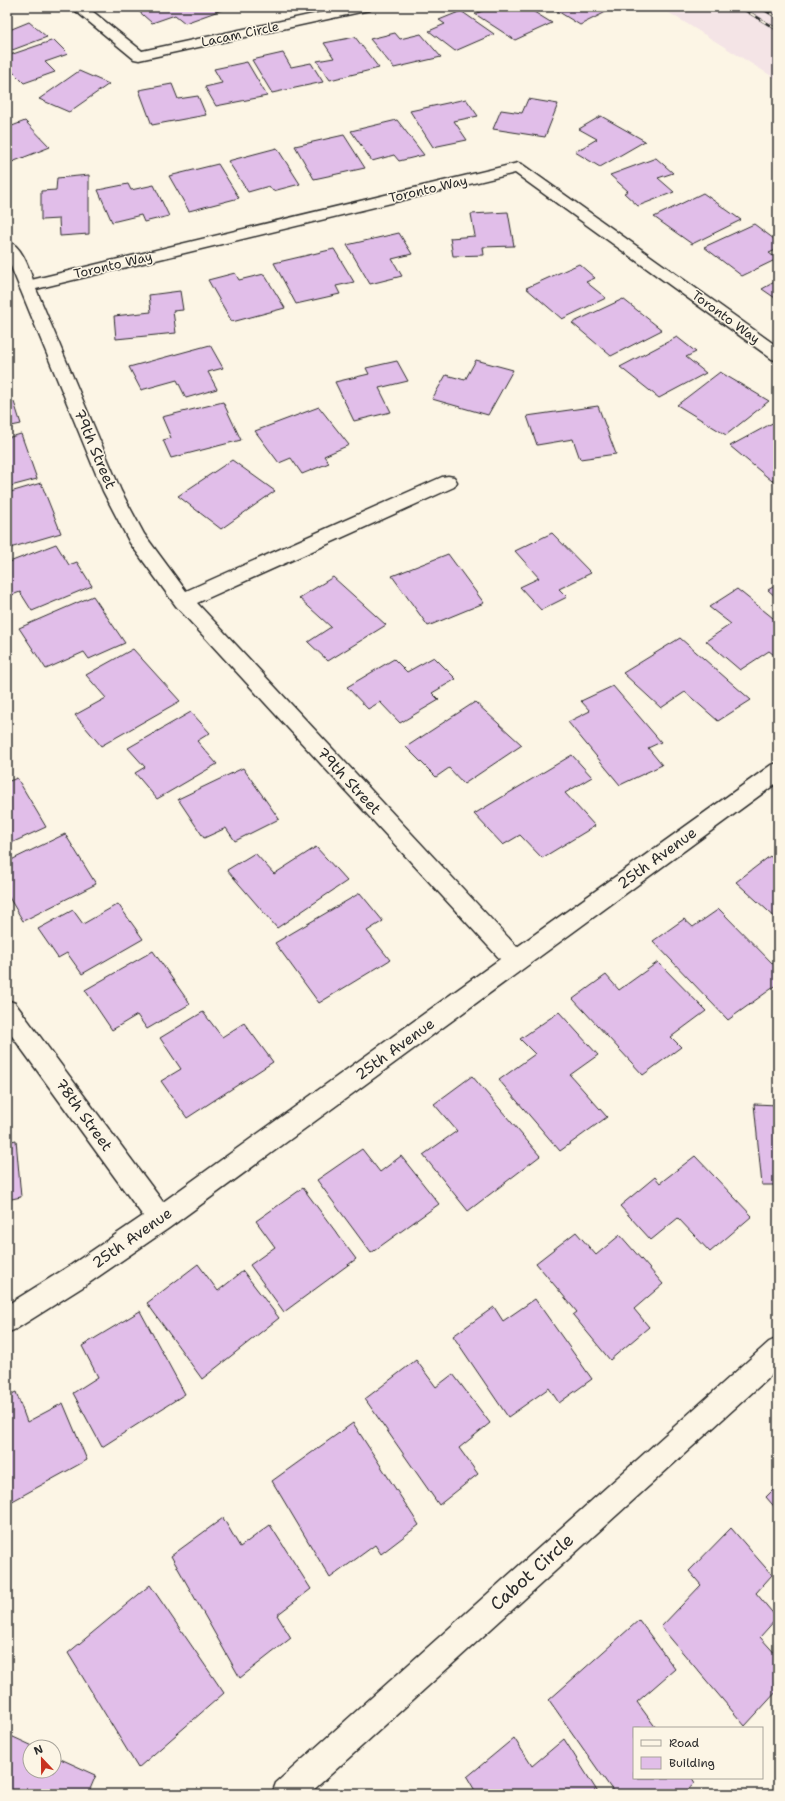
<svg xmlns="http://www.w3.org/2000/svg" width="785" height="1801" viewBox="0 0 785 1801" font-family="'Shantell Sans',sans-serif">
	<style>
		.built { fill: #f4e4e6 }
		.building { fill: #e1bee9; stroke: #2b2b2b }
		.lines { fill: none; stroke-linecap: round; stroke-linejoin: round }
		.minor-casing { stroke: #2b2b2b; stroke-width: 3 }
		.tertiary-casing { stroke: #2b2b2b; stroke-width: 3 }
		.minor { fill: #fcf5e5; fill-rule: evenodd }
		.tertiary { fill: #fcf5e5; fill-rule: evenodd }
		.rail-casing { stroke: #2b2b2b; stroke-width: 3 }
		.rail { stroke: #fcf5e5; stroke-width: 2; stroke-dasharray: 6; stroke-linecap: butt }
		.labels { text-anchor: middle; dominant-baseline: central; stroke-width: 3; stroke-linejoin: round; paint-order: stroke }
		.far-street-label { font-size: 13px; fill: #2b2b2b; stroke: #fcf5e5 }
		.street-label { font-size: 15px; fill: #2b2b2b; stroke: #fcf5e5 }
		.near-street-label { font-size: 18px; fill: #2b2b2b; stroke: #fcf5e5 }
	</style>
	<rect width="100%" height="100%" fill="#fcf5e5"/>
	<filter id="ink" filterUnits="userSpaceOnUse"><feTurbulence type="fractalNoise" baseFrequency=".025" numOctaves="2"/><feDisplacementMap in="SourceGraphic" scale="8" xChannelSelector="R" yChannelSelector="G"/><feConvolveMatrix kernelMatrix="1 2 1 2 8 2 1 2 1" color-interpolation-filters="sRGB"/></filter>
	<g filter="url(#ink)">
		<!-- built -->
		<path class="built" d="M659 7H778V80L676 17Z"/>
		<!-- building -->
		<path class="building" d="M138 7H225L227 8 185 23 175 15 152 23 135 8Z
			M492 7H526L552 23 515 40 475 14Z
			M551 7H616L580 25Z
			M461 11 494 34 455 51 429 31 445 24 439 20Z
			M29 22 47 37 7 52V31Z
			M395 33 400 39 421 34 441 57 394 68 370 39Z
			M355 37 379 68 330 80 317 61 334 58 324 43Z
			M54 40 68 54 45 62 55 72 24 83 10 69 7 70V56Z
			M283 53 291 67 311 63 323 82 272 93 252 60Z
			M247 62 267 96 216 106 205 87 222 83 214 69Z
			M79 71 109 84 69 112 39 99Z
			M172 84 178 99 198 96 206 115 152 125 139 90Z
			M466 99 478 116 454 121 467 140 433 147 410 111Z
			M528 99 558 104 545 137 493 129 501 110 522 113Z
			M601 116 645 141 600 167 575 152 597 139 579 129Z
			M397 120 424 155 399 161 394 155 372 161 351 131Z
			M25 121 50 147 7 164V128Z
			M344 135 365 168 314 179 295 146Z
			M277 148 300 184 273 191 269 186 248 192 228 161Z
			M656 158 673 173 658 178 674 192 638 206 624 193 628 191 610 175Z
			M218 164 239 198 189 211 169 176Z
			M89 175V234L60 236 59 219 41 220V191L56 190 57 178Z
			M128 184 131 190 154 185 169 216 144 222 141 215 112 222 98 190Z
			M703 193 741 220 692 244 654 217Z
			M508 212 514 246 483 247 484 255 453 256 450 238 475 236 471 214Z
			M754 224 778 242V249L769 253 777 259 742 276 704 247Z
			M399 233 412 254 392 259 402 276 370 284 347 245Z
			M334 249 354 282 336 286 340 294 296 304 274 263Z
			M579 264 595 278 586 282 606 298 562 319 526 288Z
			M235 273 239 280 264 274 285 308 232 322 208 280Z
			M778 280V300L762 289Z
			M180 291 183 310 173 311 176 333 116 339 114 316 151 312 149 295Z
			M623 299 662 330 611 356 572 323Z
			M677 337 696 352 686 357 706 373 659 398 620 367Z
			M210 345 223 368 208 372 217 389 186 398 177 380 141 390 129 367Z
			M476 360 513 370 488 415 432 399 446 375 465 380Z
			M397 361 408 381 379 388 391 412 354 421 335 382 369 374 366 368Z
			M720 372 769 401 726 435 677 405Z
			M14 402 21 424 7 427V404Z
			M223 402 241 440 171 458 163 440 171 438 162 417Z
			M598 406 616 454 580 459 573 439 537 445 527 416Z
			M319 407 349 445 324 456 329 463 302 474 291 458 279 463 255 431Z
			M778 420V478L772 481 730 446Z
			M21 434 37 479 7 487V438Z
			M232 460 275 491 221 529 178 496Z
			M41 483 61 533 10 548 7 540V493Z
			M552 533 591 573 559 589 567 597 541 610 520 587 539 578 515 551Z
			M56 544 69 565 77 562 92 586 32 611 20 592 7 597V563Z
			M448 554 484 603 428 626 392 576Z
			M333 577 386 625 328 661 308 642 331 627 299 598Z
			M778 584V599L768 590Z
			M737 589 778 622V658L769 651 740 670 706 641 731 624 709 607Z
			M93 596 125 643 89 659 84 652 46 669 19 628Z
			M680 638 751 700 718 721 685 692 661 708 623 673Z
			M133 649 180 701 101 746 75 715 106 698 86 675Z
			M434 657 456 679 432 693 439 700 400 723 380 702 368 709 347 687 394 659 407 672Z
			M613 686 661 742 648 748 662 765 620 785 568 722 590 711 581 701Z
			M475 702 522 745 464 784 449 768 436 777 406 747Z
			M191 712 210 733 197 741 217 764 157 799 135 773 145 767 128 748Z
			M572 755 592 777 565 793 595 826 542 858 520 835 503 845 474 814Z
			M243 768 279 819 235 841 226 828 204 838 178 799Z
			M17 778 46 827 7 845V782Z
			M65 834 96 884 23 921 7 894V862Z
			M316 847 347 881 277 928 227 870 255 853 274 874Z
			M770 856 778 864V920L736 882Z
			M360 893 383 921 367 931 390 960 319 1003 275 943Z
			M118 904 143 939 82 974 67 953 58 958 38 929 73 910 83 924Z
			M719 909 778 969V984L728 1020 653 941 684 919 693 927Z
			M153 951 190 1004 147 1029 137 1015 112 1030 85 990Z
			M658 962 706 1011 671 1037 681 1047 643 1075 573 999 606 975 619 990Z
			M203 1012 222 1037 244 1023 273 1062 187 1118 161 1081 181 1069 160 1038Z
			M559 1012 598 1055 570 1075 607 1117 560 1151 499 1080 535 1054 520 1039Z
			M472 1076 540 1156 468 1211 423 1155 457 1131 434 1104Z
			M754 1104 778 1105V1185H762Z
			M16 1140 21 1197 7 1200V1142Z
			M362 1149 380 1172 401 1156 439 1204 371 1253 317 1180Z
			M695 1156 752 1216 710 1252 678 1218 651 1240 620 1206 655 1177 660 1183Z
			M303 1188 356 1259 284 1312 250 1265 275 1247 256 1221Z
			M576 1232 596 1255 620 1235 663 1284 634 1309 649 1327 610 1360 573 1315 577 1312 536 1263Z
			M198 1264 218 1291 243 1271 279 1318 202 1379 147 1303Z
			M535 1299 592 1379 559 1403 549 1388 508 1417 453 1336 494 1307 503 1321Z
			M140 1311 185 1394 102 1447 73 1393 98 1377 82 1346Z
			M416 1360 436 1387 453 1374 490 1423 459 1448 478 1474 439 1505 365 1399Z
			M16 1392 27 1422 63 1403 87 1460 7 1504V1396Z
			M353 1423 419 1525 381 1554 375 1545 330 1578 272 1481Z
			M778 1485V1511L766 1497Z
			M223 1518 240 1547 270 1525 311 1589 277 1615 291 1638 240 1678 171 1556Z
			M731 1528 772 1575 756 1593 777 1618 760 1637 778 1657V1690L745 1726 661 1627 701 1585 689 1571Z
			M150 1585 224 1693 138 1768 68 1653Z
			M639 1620 675 1669 637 1702 656 1728H634V1778H692L695 1783 683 1794H615L549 1700Z
			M11 1736 35 1747H30V1771H54V1756L96 1775 88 1794H7V1744Z
			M514 1738 532 1766 564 1739 599 1794H477L467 1777Z"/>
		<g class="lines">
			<!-- minor casing -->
			<g class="minor-casing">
				<path id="minor" d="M71 7H87L142 51 346 7H372L370 10 365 11 139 60 134 59Z
					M518 163 523 165 778 347V361L772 359 515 173 36 289 121 491 144 534 186 591 442 477 448 476 454 477 457 482 454 487 197 603 517 947 771 765 778 763V782L169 1228 89 1283 16 1329 7 1333V1305L71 1265 143 1216 7 1029V1000L15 1003 163 1202 500 959 176 606 130 543 103 491 19 286 21 282 27 281Z
					M778 1338V1369L309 1794H272L276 1783 769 1342Z"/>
			</g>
			<!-- tertiary casing -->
			<g class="tertiary-casing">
				<path id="tertiary" d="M7 241C23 245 30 272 35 286L33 290 27 291 21 290 19 286 7 257Z"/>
			</g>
			<!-- minor -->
			<use href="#minor" class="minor"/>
			<!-- tertiary -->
			<use href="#tertiary" class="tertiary"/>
			<!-- rail casing -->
			<g class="rail-casing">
				<path id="rail" d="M740 7 778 30
					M760 7 778 18"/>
			</g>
			<!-- rail -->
			<use href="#rail" class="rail"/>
		</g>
	</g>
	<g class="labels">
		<!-- far-street labels -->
		<g class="far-street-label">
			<text transform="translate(240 34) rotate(-12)">Lacam Circle</text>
			<text transform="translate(428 189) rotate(-13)">Toronto Way</text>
			<text transform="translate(113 265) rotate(-13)">Toronto Way</text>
			<text transform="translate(726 317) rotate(36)">Toronto Way</text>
		</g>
		<!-- street labels -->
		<g class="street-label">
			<text transform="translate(95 449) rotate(67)">79th Street</text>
			<text transform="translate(349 781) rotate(47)">79th Street</text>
			<text transform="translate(657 858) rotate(-36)">25th Avenue</text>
			<text transform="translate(395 1049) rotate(-36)">25th Avenue</text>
			<text transform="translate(84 1115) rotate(54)">78th Street</text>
			<text transform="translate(132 1238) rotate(-35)">25th Avenue</text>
		</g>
		<!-- near-street labels -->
		<g class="near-street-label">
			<text transform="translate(532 1572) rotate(-42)">Cabot Circle</text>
		</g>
	</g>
	<!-- margin -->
	<rect width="785" height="1801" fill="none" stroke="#fcf5e5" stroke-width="24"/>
	<rect x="12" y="12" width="761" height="1777" fill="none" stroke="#2b2b2b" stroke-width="1.5" filter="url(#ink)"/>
	<!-- legend -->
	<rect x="633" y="1727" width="130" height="52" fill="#fcf5e5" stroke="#a8a49b"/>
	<rect x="641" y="1740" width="20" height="6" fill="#fcf5e5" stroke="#a8a49b"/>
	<text x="669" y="1747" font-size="12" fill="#2b2b2b">Road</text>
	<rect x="641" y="1757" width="20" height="12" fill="#e1bee9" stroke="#a8a49b"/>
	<text x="669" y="1767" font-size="12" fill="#2b2b2b">Building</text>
	<!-- north arrow -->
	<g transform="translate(42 1759) rotate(338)"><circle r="19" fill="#fcf5e5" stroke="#a8a49b"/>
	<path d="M0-3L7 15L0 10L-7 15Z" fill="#c8321e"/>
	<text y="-6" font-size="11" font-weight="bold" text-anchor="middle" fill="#2b2b2b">N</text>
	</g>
</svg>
